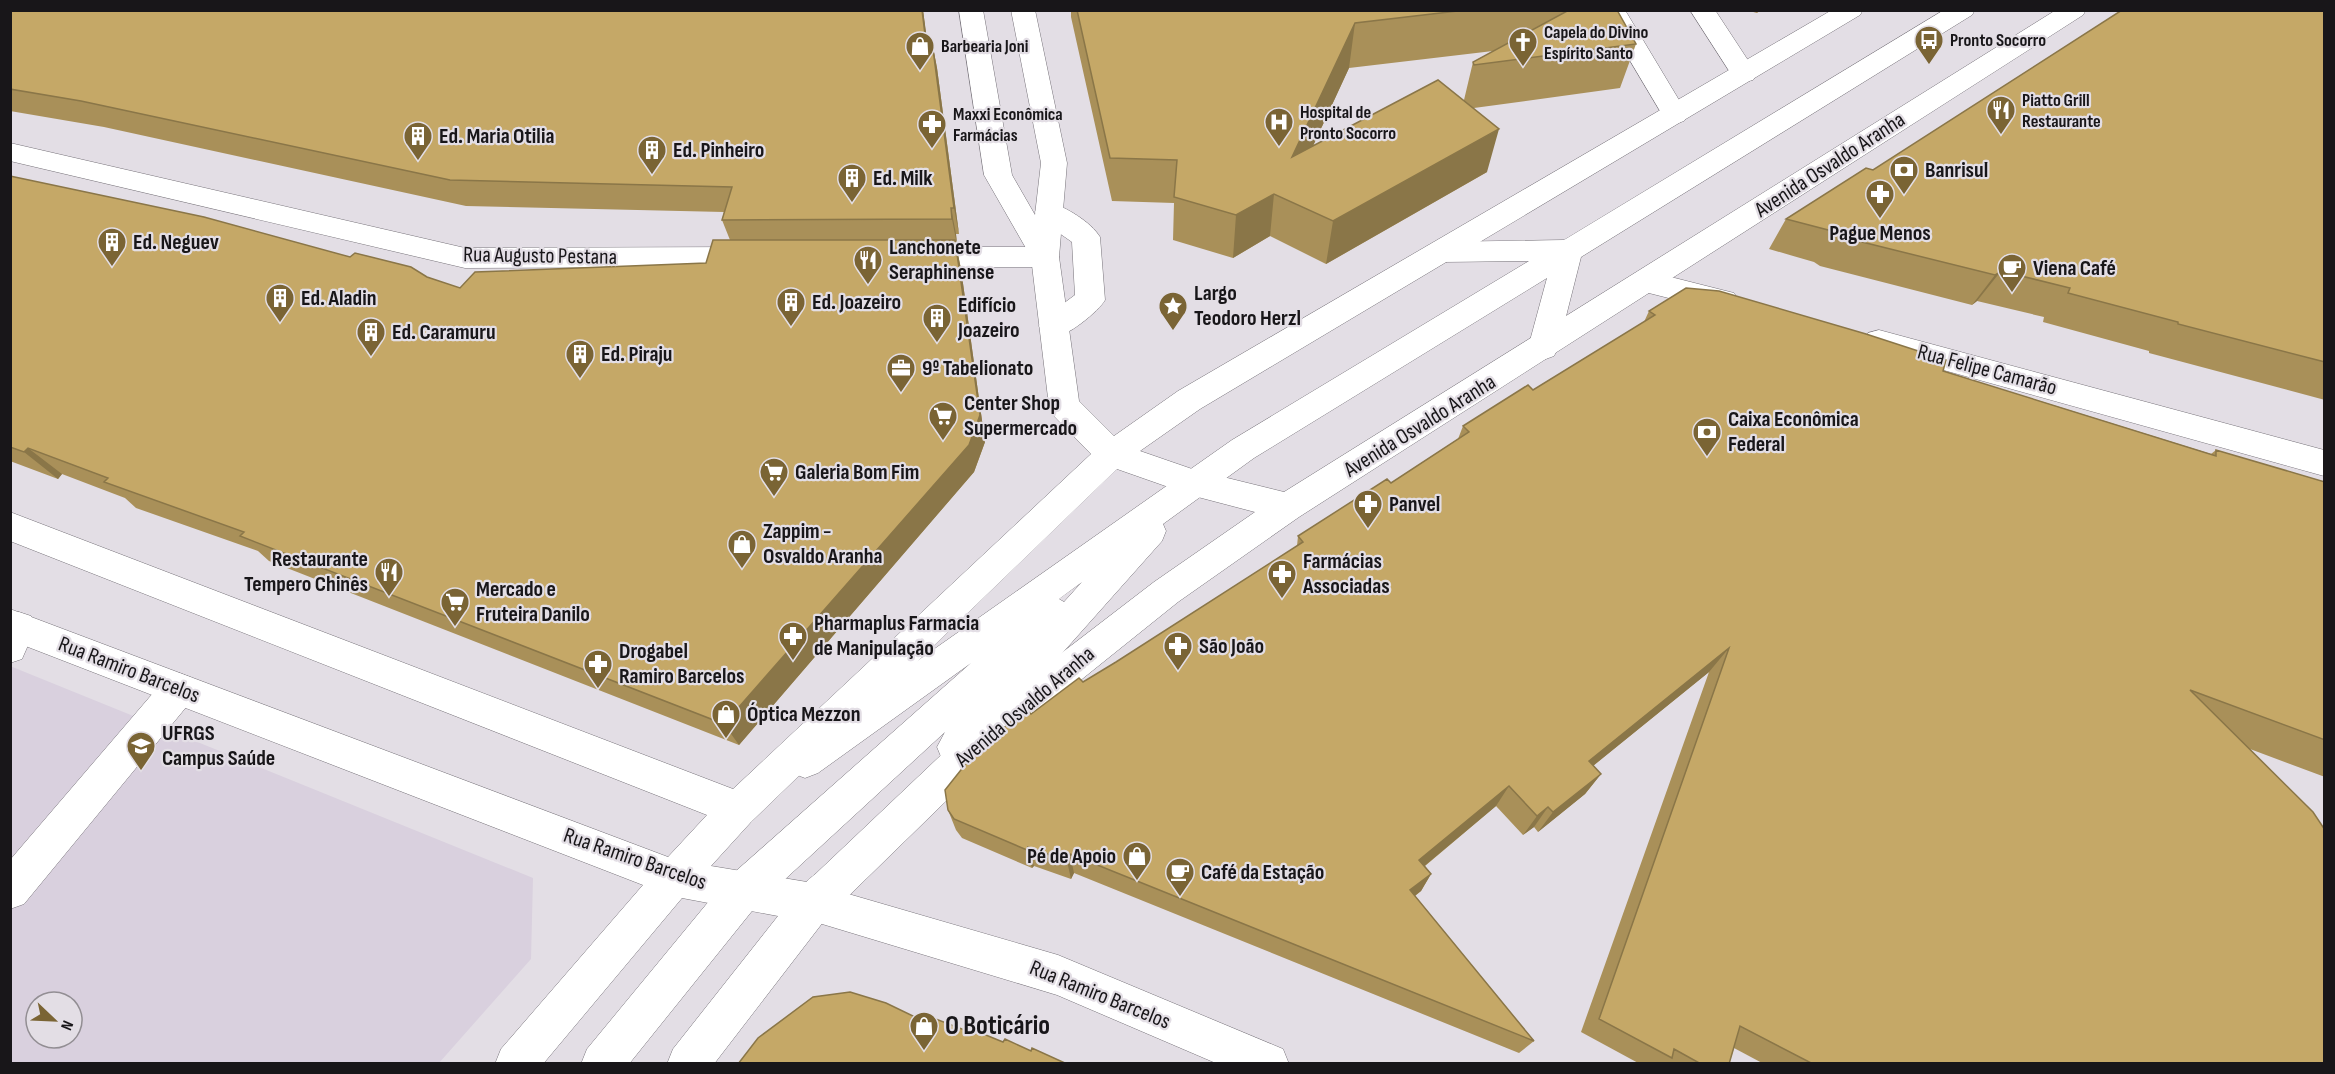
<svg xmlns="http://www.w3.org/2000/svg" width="2335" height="1074" viewBox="0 0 2335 1074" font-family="'Sofia Sans Condensed',sans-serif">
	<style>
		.built { fill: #d9d0de; fill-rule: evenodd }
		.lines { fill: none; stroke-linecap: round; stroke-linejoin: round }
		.minor-casing { stroke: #77737a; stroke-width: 1 }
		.major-casing { stroke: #77737a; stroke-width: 1 }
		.minor { fill: #fff; fill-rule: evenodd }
		.major { fill: #fff; fill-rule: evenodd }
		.wall { fill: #a99059; fill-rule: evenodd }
		.shaded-wall { fill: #8a7648 }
		.building { fill: #c5a867; stroke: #8a7648; stroke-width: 1.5 }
		.labels { text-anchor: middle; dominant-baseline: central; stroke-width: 4.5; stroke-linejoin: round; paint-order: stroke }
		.far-poi-label { font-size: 18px; font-weight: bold; fill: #181619; stroke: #e3dee5; text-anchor: start }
		.poi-label { font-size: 22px; font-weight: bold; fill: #181619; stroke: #e3dee5; text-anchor: start }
		.street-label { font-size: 22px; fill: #181619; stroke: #e3dee5 }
		.near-poi-label { font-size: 27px; font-weight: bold; fill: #181619; stroke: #e3dee5; text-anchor: start }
	</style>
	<rect width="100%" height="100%" fill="#e3dee5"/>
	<!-- built -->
	<path class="built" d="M10 666 533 878 531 959 439 1063H11ZM36 1002H72V1038H36Z"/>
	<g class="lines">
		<!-- minor casing -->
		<g class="minor-casing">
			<path id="minor" d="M1600 10H1625L1688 115 1684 121 1675 124 1666 121Z
				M1690 10H1715L1757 74 1753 80 1744 82 1735 80Z
				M1944 10H1975L1972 15 1581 257 1558 348 1554 356 1543 360 1532 356 1528 348 1547 278 1254 458 1163 524 1166 531 1162 541 968 759 955 764 942 759 937 747 945 732 756 906 629 1064H581L587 1049 728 878 971 663 818 773 805 778 792 773 787 761 792 749 1232 440 1529 261 1442 262 1432 259 1428 252 1432 245 1442 242 1564 240ZM1082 582 1064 602 1059 599Z
				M10 143 465 248 752 247 762 250 766 257 762 264 752 267 465 268 10 161Z
				M1049 202C1066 207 1091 222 1100 237L1105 300C1099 311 1066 338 1053 337 1050 337 1047 335 1044 334L1039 326 1044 318 1075 295 1072 242 1039 219 1035 212 1039 205Z
				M915 247H1045L1055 250 1059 257 1055 264 1045 267H915L905 264 901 257 905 250Z
				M1647 271 1734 293 1739 301 1734 309 1724 312 1637 290 1633 282 1637 274Z
				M1879 330 2324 450V476L1868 349 1864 341 1868 333Z
				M19 612 31 616 36 627 22 659 10 663V615Z
				M179 673 192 678 197 689 192 700 24 904 10 909V860L166 678Z
				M828 868 842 873 847 887 845 893 1058 955 1283 1049 1289 1064H1218L1057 995 799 917 794 903C801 885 810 875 828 868Z"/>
		</g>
		<!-- major casing -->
		<g class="major-casing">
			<path id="major" d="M959 10H983L1012 175 1035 215 1041 163 1011 10H1035L1067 163 1059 257 1079 401 1114 436 1178 391 1832 10H1863L1860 15 1200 409 1140 451 1195 470 1284 492 2056 10H2086L2083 15 1299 517 1178 602 1021 728 827 917 714 1064H667L673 1049 778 916 682 898 543 1064H495L501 1049 643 885 10 640V609L668 857 707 815 10 541V512L733 789 1091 454 1053 415 1049 406 1031 257 984 175ZM1117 469 1194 496 1255 512 1154 582 995 704 807 882 711 866 751 822Z"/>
		</g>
		<!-- minor -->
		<use href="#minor" class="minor"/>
		<!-- major -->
		<use href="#major" class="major"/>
	</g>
	<!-- wall -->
	<path class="wall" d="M10 10H923L927 42H932L937 68 959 234H956L957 245H956L961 269 985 442 974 472 739 745 269 561 258 551 136 508 125 498 62 474 58 479 10 461V176L350 257 427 277 460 288 706 263 730 240 722 220 724 212 466 206 104 127 10 111Z
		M1071 10H1617L1636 44 1620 88 1474 108 1487 172 1326 264 1270 236 1233 258 1173 240 1174 203 1112 201 1071 17ZM1493 51 1473 62 1464 100 1313 146 1349 68Z
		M1746 10H1761L1757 13Z
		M2325 10V400L2149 353V351L2043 322 2044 317 1977 301 1972 305 1820 266 1814 262 1769 249 1786 219 1873 170Z
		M1649 311 1943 371 2211 454 2216 450 2325 482V777L2250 749 2325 1064H1764L1734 1048 1729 1064H1640L1581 1032 1709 672 1593 766 1601 774 1585 794 1538 832 1534 827 1523 835 1496 806 1425 866 1431 874 1421 891 1415 896 1534 1041 1519 1053 1074 873 1071 879 1034 866 1032 868 962 838 956 830 948 810 1031 714 1116 662 1297 546 1298 536 1391 483 1458 439 1463 426 1533 390 1644 322Z"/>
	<!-- shaded-wall -->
	<path class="shaded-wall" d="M922 10H923L931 69 926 43Z
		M1355 23 1349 68 1288 200 1292 157Z
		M932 42 937 68 959 234 954 208Z
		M1499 129 1487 172 1326 264 1333 221Z
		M1274 194 1270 236 1233 258 1236 215Z
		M951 208 956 234 957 245 952 219Z
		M955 240 961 269 985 442 974 472 739 745 724 724Z
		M2001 271 1977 301 1972 305 1995 275Z
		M28 448 62 474 58 479 24 452Z
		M1729 648 1709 672 1573 782 1589 761Z
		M1601 774 1585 794 1538 832 1553 812Z
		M1509 786 1496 806 1410 878 1419 860Z
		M1548 807 1534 827 1523 835 1537 816Z
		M1028 847 1034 866 1032 868 1027 850Z
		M1070 854 1074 873 1071 879 1067 861Z
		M1431 874 1421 891 1400 907 1410 890Z"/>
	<!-- building -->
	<path class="building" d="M10 10H922L926 43 932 42 954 208H951L952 219 722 220 732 187 450 180 81 101 10 89Z
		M1077 10H1466L1355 23 1292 157 1438 80 1499 129 1333 221 1274 194 1236 215 1174 197 1177 160 1110 158Z
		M1569 10H1617L1636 44 1474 65 1473 62Z
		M2122 10H2325V362L2178 324V322L2068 293 2070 288 2001 271 1995 275 1838 236 1832 231 1786 219 1866 168 1873 170Z
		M10 176 204 217 350 257 355 253 411 267 427 277 460 288 475 272 706 263 713 240H955L980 415 969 445 724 724 240 536 244 532 104 482 108 478 28 448 24 452 10 447Z
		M1686 288 1719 291 1866 334 1946 360 1943 371 2216 456V450L2325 482V740L2190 690 2313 812 2325 830V1064H1813L1740 1026 1729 1064H1701L1674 1049 1672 1058 1599 1019 1729 648 1589 761 1601 774 1553 812 1548 807 1537 816 1509 786 1419 860 1431 874 1410 890 1534 1041 1070 854 1067 861 1028 847 1027 850 954 819 948 810 945 790 976 751 1026 709 1031 714 1079 678 1083 682 1116 662 1303 542 1298 536 1387 479 1391 483 1469 432 1463 426 1528 385 1533 390 1655 315 1649 311Z
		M850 992 886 1003 917 1018 920 1013 975 1034 976 1031 1003 1042 1005 1039 1031 1051 1032 1048 1067 1064H738L758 1038 813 997Z"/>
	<!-- icons -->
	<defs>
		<g id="bus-pin" transform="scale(1.5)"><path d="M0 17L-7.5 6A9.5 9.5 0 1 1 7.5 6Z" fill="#7a6434" stroke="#e3dee5"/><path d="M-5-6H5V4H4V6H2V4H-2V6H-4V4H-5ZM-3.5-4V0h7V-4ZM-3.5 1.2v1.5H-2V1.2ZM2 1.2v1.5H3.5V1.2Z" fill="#fff"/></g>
		<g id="church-pin" transform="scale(1.5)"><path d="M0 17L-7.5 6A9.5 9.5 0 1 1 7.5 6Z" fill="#7a6434" stroke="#e3dee5"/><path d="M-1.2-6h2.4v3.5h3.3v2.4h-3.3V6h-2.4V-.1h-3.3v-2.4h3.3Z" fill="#fff"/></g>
		<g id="shop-pin" transform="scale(1.5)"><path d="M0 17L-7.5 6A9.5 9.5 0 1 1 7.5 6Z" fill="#7a6434" stroke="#e3dee5"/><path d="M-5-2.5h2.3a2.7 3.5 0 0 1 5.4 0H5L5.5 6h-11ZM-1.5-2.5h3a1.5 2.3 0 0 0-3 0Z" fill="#fff"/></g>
		<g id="restaurant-pin" transform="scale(1.5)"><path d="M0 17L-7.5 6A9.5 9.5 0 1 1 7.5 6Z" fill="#7a6434" stroke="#e3dee5"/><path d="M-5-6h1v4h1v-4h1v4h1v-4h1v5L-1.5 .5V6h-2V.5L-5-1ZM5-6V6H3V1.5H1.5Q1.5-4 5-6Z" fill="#fff"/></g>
		<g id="hospital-pin" transform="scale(1.5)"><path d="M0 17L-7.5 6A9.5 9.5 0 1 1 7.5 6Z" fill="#7a6434" stroke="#e3dee5"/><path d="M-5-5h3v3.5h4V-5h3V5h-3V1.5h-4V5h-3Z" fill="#fff"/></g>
		<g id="pharmacy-pin" transform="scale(1.5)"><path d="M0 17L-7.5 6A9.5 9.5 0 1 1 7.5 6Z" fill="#7a6434" stroke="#e3dee5"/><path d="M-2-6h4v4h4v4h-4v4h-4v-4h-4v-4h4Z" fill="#fff"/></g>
		<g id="building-pin" transform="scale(1.5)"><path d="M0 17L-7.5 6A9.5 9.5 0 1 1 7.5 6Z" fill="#7a6434" stroke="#e3dee5"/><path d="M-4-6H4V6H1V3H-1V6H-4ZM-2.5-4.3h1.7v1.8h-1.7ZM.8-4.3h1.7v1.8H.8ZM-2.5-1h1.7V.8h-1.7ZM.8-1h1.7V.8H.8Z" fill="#fff"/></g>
		<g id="bank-pin" transform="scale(1.5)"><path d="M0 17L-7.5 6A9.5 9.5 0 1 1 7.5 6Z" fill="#7a6434" stroke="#e3dee5"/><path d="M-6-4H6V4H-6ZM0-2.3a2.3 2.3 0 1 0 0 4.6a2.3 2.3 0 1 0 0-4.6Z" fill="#fff"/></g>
		<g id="cafe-pin" transform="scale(1.5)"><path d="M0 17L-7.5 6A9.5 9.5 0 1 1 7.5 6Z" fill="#7a6434" stroke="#e3dee5"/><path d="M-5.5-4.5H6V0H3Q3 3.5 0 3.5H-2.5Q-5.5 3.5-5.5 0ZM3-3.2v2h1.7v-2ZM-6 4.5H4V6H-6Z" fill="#fff"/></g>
		<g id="sight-pin" transform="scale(1.5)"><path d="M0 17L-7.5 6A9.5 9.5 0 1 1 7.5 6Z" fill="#7a6434" stroke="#e3dee5"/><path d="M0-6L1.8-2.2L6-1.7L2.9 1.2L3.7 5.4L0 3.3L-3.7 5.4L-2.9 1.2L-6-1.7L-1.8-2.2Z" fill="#fff"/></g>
		<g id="office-pin" transform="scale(1.5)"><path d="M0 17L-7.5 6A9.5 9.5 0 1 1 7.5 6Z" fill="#7a6434" stroke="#e3dee5"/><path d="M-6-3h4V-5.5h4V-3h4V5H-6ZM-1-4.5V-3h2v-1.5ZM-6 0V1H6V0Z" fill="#fff"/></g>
		<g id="supermarket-pin" transform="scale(1.5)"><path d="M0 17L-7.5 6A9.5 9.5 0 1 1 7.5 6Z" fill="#7a6434" stroke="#e3dee5"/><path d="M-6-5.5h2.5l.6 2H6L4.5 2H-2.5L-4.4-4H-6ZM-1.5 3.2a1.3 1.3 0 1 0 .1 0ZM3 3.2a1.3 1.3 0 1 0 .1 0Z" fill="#fff"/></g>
		<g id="university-pin" transform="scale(1.5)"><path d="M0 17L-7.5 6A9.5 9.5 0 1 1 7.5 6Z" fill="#7a6434" stroke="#e3dee5"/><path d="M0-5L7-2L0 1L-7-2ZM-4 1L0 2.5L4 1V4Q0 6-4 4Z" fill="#fff"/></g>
	</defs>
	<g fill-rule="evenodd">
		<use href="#bus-pin" x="1929" y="40"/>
		<use href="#church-pin" x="1523" y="42"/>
		<use href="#shop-pin" x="920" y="46"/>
		<use href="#restaurant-pin" x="2001" y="110"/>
		<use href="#hospital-pin" x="1279" y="122"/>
		<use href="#pharmacy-pin" x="932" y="124"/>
		<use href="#building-pin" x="418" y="136"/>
		<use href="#building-pin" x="652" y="150"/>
		<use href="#bank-pin" x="1904" y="170"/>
		<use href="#building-pin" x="852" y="178"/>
		<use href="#pharmacy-pin" x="1880" y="194"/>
		<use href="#building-pin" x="112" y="242"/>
		<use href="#restaurant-pin" x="868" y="260"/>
		<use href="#cafe-pin" x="2012" y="268"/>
		<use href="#building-pin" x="280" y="298"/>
		<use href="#building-pin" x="791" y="302"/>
		<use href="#sight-pin" x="1173" y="306"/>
		<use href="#building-pin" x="937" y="318"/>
		<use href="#building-pin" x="371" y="332"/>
		<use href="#building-pin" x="580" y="354"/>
		<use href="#office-pin" x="901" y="368"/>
		<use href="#supermarket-pin" x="943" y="416"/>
		<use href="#bank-pin" x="1707" y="432"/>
		<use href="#supermarket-pin" x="774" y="472"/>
		<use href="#pharmacy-pin" x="1368" y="504"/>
		<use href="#shop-pin" x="742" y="544"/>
		<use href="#restaurant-pin" x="389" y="572"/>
		<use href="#pharmacy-pin" x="1282" y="574"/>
		<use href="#supermarket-pin" x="455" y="602"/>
		<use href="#pharmacy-pin" x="793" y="636"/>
		<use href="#pharmacy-pin" x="1178" y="646"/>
		<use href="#pharmacy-pin" x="598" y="664"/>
		<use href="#shop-pin" x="726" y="714"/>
		<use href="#university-pin" x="141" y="746"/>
		<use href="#shop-pin" x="1137" y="856"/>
		<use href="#cafe-pin" x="1180" y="872"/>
		<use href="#shop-pin" x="924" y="1026"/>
	</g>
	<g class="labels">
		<!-- far-poi labels -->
		<g class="far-poi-label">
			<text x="1544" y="32">Capela do Divino<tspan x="1544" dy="21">Espírito Santo</tspan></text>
			<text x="1950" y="40">Pronto Socorro</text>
			<text x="941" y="46">Barbearia Joni</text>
			<text x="2022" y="100">Piatto Grill<tspan x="2022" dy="21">Restaurante</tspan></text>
			<text x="1300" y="112">Hospital de<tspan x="1300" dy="21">Pronto Socorro</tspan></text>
			<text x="953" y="114">Maxxi Econômica<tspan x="953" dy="21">Farmácias</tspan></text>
		</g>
		<!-- poi labels -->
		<g class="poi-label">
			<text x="439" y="136">Ed. Maria Otilia</text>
			<text x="673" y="150">Ed. Pinheiro</text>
			<text x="1925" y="170">Banrisul</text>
			<text x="873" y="178">Ed. Milk</text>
			<text x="1880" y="233" text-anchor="middle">Pague Menos</text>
			<text x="133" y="242">Ed. Neguev</text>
			<text x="889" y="247">Lanchonete<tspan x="889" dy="25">Seraphinense</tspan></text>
			<text x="2033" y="268">Viena Café</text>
			<text x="1194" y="293">Largo<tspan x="1194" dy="25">Teodoro Herzl</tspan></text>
			<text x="301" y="298">Ed. Aladin</text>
			<text x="812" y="302">Ed. Joazeiro</text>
			<text x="958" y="305">Edifício<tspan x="958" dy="25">Joazeiro</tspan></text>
			<text x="392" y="332">Ed. Caramuru</text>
			<text x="601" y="354">Ed. Piraju</text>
			<text x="922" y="368">9º Tabelionato</text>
			<text x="964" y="403">Center Shop<tspan x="964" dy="25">Supermercado</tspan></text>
			<text x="1728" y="419">Caixa Econômica<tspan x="1728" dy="25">Federal</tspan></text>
			<text x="795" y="472">Galeria Bom Fim</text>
			<text x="1389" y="504">Panvel</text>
			<text x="763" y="531">Zappim -<tspan x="763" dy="25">Osvaldo Aranha</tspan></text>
			<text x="368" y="559" text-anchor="end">Restaurante<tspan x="368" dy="25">Tempero Chinês</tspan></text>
			<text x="1303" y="561">Farmácias<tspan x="1303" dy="25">Associadas</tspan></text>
			<text x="476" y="589">Mercado e<tspan x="476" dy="25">Fruteira Danilo</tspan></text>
			<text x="814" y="623">Pharmaplus Farmacia<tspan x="814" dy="25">de Manipulação</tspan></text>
			<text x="1199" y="646">São João</text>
			<text x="619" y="651">Drogabel<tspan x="619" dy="25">Ramiro Barcelos</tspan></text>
			<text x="747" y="714">Óptica Mezzon</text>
			<text x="162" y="733">UFRGS<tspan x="162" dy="25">Campus Saúde</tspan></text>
			<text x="1116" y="856" text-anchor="end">Pé de Apoio</text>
			<text x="1201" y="872">Café da Estação</text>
		</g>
		<!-- street labels -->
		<g class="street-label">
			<text transform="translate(1830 165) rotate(-33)">Avenida Osvaldo Aranha</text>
			<text transform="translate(540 256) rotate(1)">Rua Augusto Pestana</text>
			<text transform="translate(1987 370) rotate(15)">Rua Felipe Camarão</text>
			<text transform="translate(1420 426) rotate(-32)">Avenida Osvaldo Aranha</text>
			<text transform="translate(129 670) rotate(21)">Rua Ramiro Barcelos</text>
			<text transform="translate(1025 707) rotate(-40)">Avenida Osvaldo Aranha</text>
			<text transform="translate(635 859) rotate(19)">Rua Ramiro Barcelos</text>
			<text transform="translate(1100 995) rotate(22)">Rua Ramiro Barcelos</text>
		</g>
		<!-- near-poi labels -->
		<g class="near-poi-label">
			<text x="945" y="1026">O Boticário</text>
		</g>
	</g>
	<!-- border -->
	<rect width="2335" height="1074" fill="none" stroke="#181619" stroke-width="24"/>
	<!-- north arrow -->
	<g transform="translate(54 1020) rotate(113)"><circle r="28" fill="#e3dee5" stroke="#928e93" stroke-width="1.5"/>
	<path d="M0-4.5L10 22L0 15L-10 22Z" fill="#7a6434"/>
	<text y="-9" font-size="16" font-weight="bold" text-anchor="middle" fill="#181619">N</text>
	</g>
</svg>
